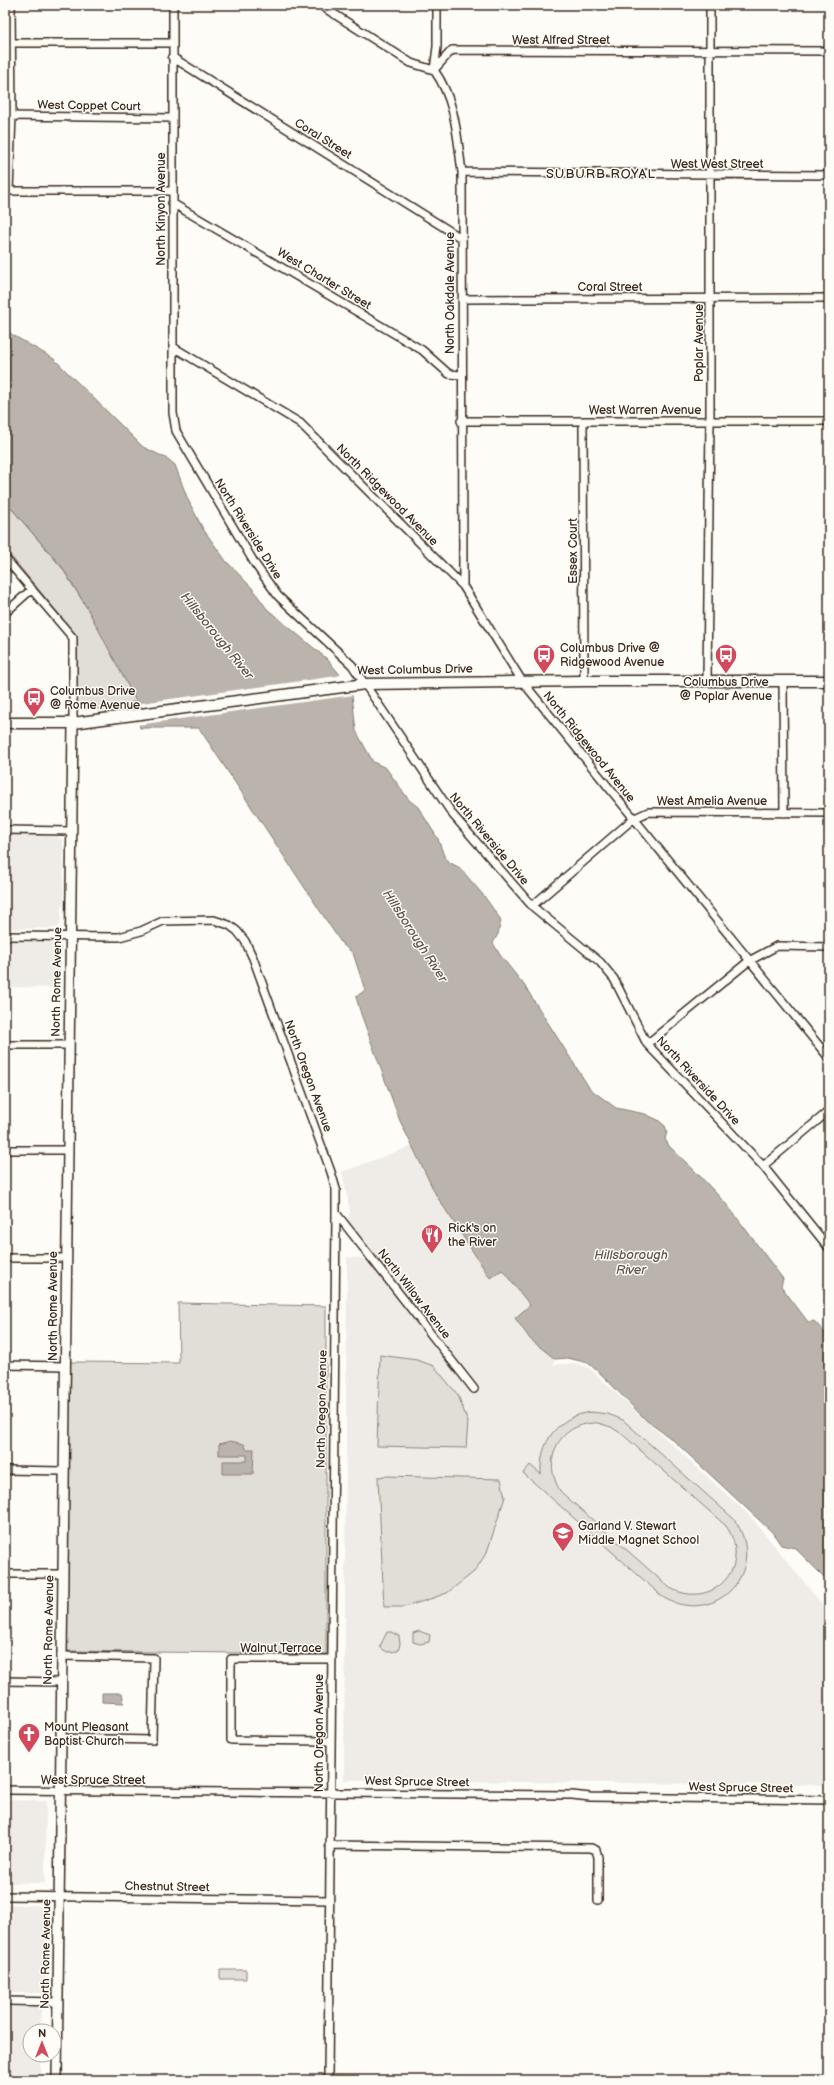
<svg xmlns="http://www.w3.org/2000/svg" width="834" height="2085" viewBox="0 0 834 2085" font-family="'Balsamiq Sans',sans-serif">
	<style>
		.built { fill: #efece7 }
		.green { fill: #e1ded7; stroke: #8e847a; fill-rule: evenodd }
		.water { fill: #bbb4ad; stroke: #887d74 }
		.pier { fill: #fdfcf7 }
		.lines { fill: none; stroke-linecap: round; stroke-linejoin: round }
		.minor-casing { stroke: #3b2a1e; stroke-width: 10 }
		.tertiary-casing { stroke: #3b2a1e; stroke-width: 12 }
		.secondary-casing { stroke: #3b2a1e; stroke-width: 13 }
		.minor { stroke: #fdfcf7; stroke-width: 7 }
		.tertiary { stroke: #fdfcf7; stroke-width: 9 }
		.secondary { stroke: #fdfcf7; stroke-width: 10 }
		.labels { text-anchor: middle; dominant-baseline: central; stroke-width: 3; stroke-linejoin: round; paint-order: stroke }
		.street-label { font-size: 12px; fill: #3b2a1e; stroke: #fdfcf7 }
		.poi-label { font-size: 12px; fill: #3b2a1e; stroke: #fdfcf7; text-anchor: start }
		.neighbourhood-label { font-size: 13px; letter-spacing: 1px; fill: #3b2a1e; stroke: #fdfcf7 }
		.water-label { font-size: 13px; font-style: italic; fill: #615349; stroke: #fdfcf7 }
	</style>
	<rect width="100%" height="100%" fill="#fdfcf7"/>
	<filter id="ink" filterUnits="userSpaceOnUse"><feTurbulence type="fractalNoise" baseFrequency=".025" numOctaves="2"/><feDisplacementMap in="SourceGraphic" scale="8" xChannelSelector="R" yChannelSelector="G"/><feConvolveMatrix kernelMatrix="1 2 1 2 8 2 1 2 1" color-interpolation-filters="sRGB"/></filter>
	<g filter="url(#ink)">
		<!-- built -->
		<path class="built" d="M5 834 43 835 58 837 63 840 64 906H61V923L57 928 5 929Z
			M5 941 58 943 61 945V988L5 987Z
			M412 1146 436 1195 490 1278 502 1269 530 1305V1339L555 1359 553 1365 574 1363 588 1367 751 1517 825 1608 829 1617V1785L344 1780 347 1257 367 1259 473 1393 478 1389 348 1220 350 1210 342 1172Z
			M5 1800 46 1801 45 1883H5Z
			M5 1904 46 1906 45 1991 42 1993H10V1944H5Z
			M5 2007H41L40 2031H30V2055H40V2080H5Z"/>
		<!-- green -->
		<path class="green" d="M5 501 62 568 100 629 136 701 108 709H77V636L5 549Z
			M178 1303 326 1306V1654L66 1651 70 1362 179 1363Z
			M380 1355 417 1360 434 1366 458 1395 468 1422 466 1448 377 1446Z
			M591 1412 608 1414 623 1420 734 1519C770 1570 717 1627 664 1598L523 1473 530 1465 541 1474C539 1442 558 1416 591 1412ZM598 1423 611 1427 622 1434 726 1526C754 1566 713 1611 670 1588L561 1492C540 1460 559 1422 598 1423Z
			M387 1476 501 1479 505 1497 487 1552 474 1572 447 1593 430 1599 405 1607H384L378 1477Z
			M419 1631 430 1635 429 1642 420 1644 413 1642V1633Z
			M387 1632H391L399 1636 400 1644 398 1651 387 1652 381 1648 380 1646Z
			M220 1970H246V1979H220Z"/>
		<!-- water -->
		<path class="water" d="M5 327 11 334 54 359 143 447 168 459 175 465 188 500 203 529 226 561 252 588 267 609 327 659 341 676 352 695 356 731 373 762 386 768 409 800 418 807 438 839 444 856 449 862 460 868 484 896 501 920 498 934 493 943 500 955 524 985 590 1089 616 1108 645 1114 658 1120 665 1126 667 1132 665 1139 669 1146 697 1173 728 1206 783 1279 781 1286 808 1322 814 1321 829 1337V1582L795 1548 781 1545 772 1532 673 1440 647 1421 602 1375 588 1363 568 1358 555 1359 530 1339 515 1318 530 1305 502 1270 490 1278 436 1195 400 1121 361 1014 356 997 365 990 353 953 342 944 199 728H140L136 701 86 606 62 567 5 501Z
			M230 1441 244 1444 246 1449H254L253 1474H223V1461H247V1455H219V1444Z
			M102 1693H122L124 1703 102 1702Z"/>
		<!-- pier -->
		<path class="pier" d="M342 674 354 695 137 725 134 704 337 676Z"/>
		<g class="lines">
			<!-- minor casing -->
			<g class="minor-casing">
				<path id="minor" d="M173 5V413L176 431 255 564 278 596 352 665 453 815 532 906 600 962 614 979 647 1044 763 1166 829 1248
					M320 5 411 63 434 70 452 50 829 51
					M437 5V47L434 70C456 101 457 136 462 172L463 586
					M5 43H172
					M172 57 461 238
					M5 116 172 118
					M462 172 829 175
					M5 191H172
					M9 191 12 116 11 5
					M172 203 422 350 449 374 461 375
					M462 299 829 298
					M173 347 300 423 463 586 522 681 829 1058
					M461 421H829
					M583 421 584 681
					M5 558 73 638V723
					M5 613 32 589
					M707 681 710 421V5
					M783 681 784 813
					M5 830 71 831
					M532 906 633 819 648 812 829 813
					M5 936 119 937 141 931 163 921 214 920 229 925 237 931 245 941 253 958 331 1172 336 1189V1213L328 2080
					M647 1044 749 961 777 946 829 947
					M5 1045H68
					M5 1150H67
					M763 1166 829 1111
					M336 1213 474 1389
					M5 1258H65
					M5 1365 65 1366
					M5 1470 63 1471
					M5 1574H62
					M5 1681 60 1682
					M60 1738 152 1740 154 1658 61 1656
					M330 1741 231 1740V1659H330
					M5 1790 572 1795 590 1797 829 1800
					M329 1845 591 1848 596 1850 598 1857V1900
					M5 1896 329 1900
					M5 2001 58 2002"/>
			</g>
			<!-- tertiary casing -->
			<g class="tertiary-casing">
				<path id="tertiary" d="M57 2080 73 723"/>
			</g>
			<!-- secondary casing -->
			<g class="secondary-casing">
				<path id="secondary" d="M5 723H73L365 684 584 681H829"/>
			</g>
			<!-- minor -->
			<use href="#minor" class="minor"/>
			<!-- tertiary -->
			<use href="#tertiary" class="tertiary"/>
			<!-- secondary -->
			<use href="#secondary" class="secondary"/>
		</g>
	</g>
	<!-- icons -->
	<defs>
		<g id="bus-pin" transform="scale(1.15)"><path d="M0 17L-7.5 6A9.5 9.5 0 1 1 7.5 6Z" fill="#d1495b" stroke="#fdfcf7"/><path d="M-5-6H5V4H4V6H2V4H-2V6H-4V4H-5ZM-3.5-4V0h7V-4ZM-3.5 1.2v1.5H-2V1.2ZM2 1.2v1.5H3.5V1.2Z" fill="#fff"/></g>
		<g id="restaurant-pin" transform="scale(1.15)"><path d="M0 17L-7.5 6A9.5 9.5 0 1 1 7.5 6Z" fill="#d1495b" stroke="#fdfcf7"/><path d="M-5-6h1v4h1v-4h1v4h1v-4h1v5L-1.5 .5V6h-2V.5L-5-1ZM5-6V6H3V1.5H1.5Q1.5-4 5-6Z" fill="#fff"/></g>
		<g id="school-pin" transform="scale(1.15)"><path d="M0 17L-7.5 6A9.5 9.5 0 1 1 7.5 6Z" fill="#d1495b" stroke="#fdfcf7"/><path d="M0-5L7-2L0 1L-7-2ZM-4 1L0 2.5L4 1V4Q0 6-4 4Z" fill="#fff"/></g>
		<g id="church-pin" transform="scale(1.15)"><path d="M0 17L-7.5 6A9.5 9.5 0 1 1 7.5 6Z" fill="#d1495b" stroke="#fdfcf7"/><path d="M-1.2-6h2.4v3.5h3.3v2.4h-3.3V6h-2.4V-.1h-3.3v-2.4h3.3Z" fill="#fff"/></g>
	</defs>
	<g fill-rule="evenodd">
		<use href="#bus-pin" x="544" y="655"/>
		<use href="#bus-pin" x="726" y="655"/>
		<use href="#bus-pin" x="34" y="698"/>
		<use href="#restaurant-pin" x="432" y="1235"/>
		<use href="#school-pin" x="563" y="1533"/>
		<use href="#church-pin" x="29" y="1734"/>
	</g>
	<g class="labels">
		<!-- street labels -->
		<g class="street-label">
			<text x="561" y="40">West Alfred Street</text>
			<text transform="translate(89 106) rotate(1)">West Coppet Court</text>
			<text transform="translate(323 139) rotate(32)">Coral Street</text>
			<text x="717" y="164">West West Street</text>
			<text transform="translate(161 209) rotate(-90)">North Kinyon Avenue</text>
			<text transform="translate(324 279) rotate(31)">West Charter Street</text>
			<text x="610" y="287">Coral Street</text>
			<text transform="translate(450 293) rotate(-90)">North Oakdale Avenue</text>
			<text transform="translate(699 343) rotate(-90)">Poplar Avenue</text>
			<text x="645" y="410">West Warren Avenue</text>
			<text transform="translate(387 495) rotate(45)">North Ridgewood Avenue</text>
			<text transform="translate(248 529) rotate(58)">North Riverside Drive</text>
			<text transform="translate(573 551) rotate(-90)">Essex Court</text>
			<text transform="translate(415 670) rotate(-1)">West Columbus Drive</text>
			<text transform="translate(589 747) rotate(51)">North Ridgewood Avenue</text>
			<text x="712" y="801">West Amelia Avenue</text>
			<text transform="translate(489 839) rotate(50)">North Riverside Drive</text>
			<text transform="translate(57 982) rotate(-89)">North Rome Avenue</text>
			<text transform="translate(308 1076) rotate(70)">North Oregon Avenue</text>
			<text transform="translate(698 1081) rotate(47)">North Riverside Drive</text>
			<text transform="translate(414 1294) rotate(52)">North Willow Avenue</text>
			<text transform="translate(53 1306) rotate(-90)">North Rome Avenue</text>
			<text transform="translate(322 1409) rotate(-89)">North Oregon Avenue</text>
			<text transform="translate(49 1630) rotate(-89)">North Rome Avenue</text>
			<text x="281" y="1648">Walnut Terrace</text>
			<text transform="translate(319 1733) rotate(-90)">North Oregon Avenue</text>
			<text x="93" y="1780">West Spruce Street</text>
			<text transform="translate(417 1782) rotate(1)">West Spruce Street</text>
			<text transform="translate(741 1788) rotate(1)">West Spruce Street</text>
			<text transform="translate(167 1887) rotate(1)">Chestnut Street</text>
			<text transform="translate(46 1954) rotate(-89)">North Rome Avenue</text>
		</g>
		<!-- poi labels -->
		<g class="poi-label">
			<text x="560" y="648">Columbus Drive @<tspan x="560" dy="14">Ridgewood Avenue</tspan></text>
			<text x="726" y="682" text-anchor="middle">Columbus Drive<tspan x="726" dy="14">@ Poplar Avenue</tspan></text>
			<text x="50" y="691">Columbus Drive<tspan x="50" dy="14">@ Rome Avenue</tspan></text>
			<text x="448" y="1228">Rick's on<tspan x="448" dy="14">the River</tspan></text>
			<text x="578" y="1526">Garland V. Stewart<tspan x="578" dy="14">Middle Magnet School</tspan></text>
			<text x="44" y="1727">Mount Pleasant<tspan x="44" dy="14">Baptist Church</tspan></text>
		</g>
		<!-- neighbourhood labels -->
		<g class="neighbourhood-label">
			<text x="601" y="174">SUBURB ROYAL</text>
		</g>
		<!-- water labels -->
		<g class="water-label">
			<text transform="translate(217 636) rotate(51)">Hillsborough River</text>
			<text transform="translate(415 936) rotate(57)">Hillsborough River</text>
			<text x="631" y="1255">Hillsborough<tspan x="631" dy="15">River</tspan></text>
		</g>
	</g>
	<!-- margin -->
	<rect width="834" height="2085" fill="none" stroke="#fdfcf7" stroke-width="20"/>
	<rect x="10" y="10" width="814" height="2065" fill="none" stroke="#3b2a1e" stroke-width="1.5" filter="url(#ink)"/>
	<!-- north arrow -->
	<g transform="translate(42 2043)"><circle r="19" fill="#fdfcf7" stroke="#afa8a0"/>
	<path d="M0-3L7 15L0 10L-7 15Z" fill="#d1495b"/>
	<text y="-6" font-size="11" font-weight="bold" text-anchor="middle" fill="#3b2a1e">N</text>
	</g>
</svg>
